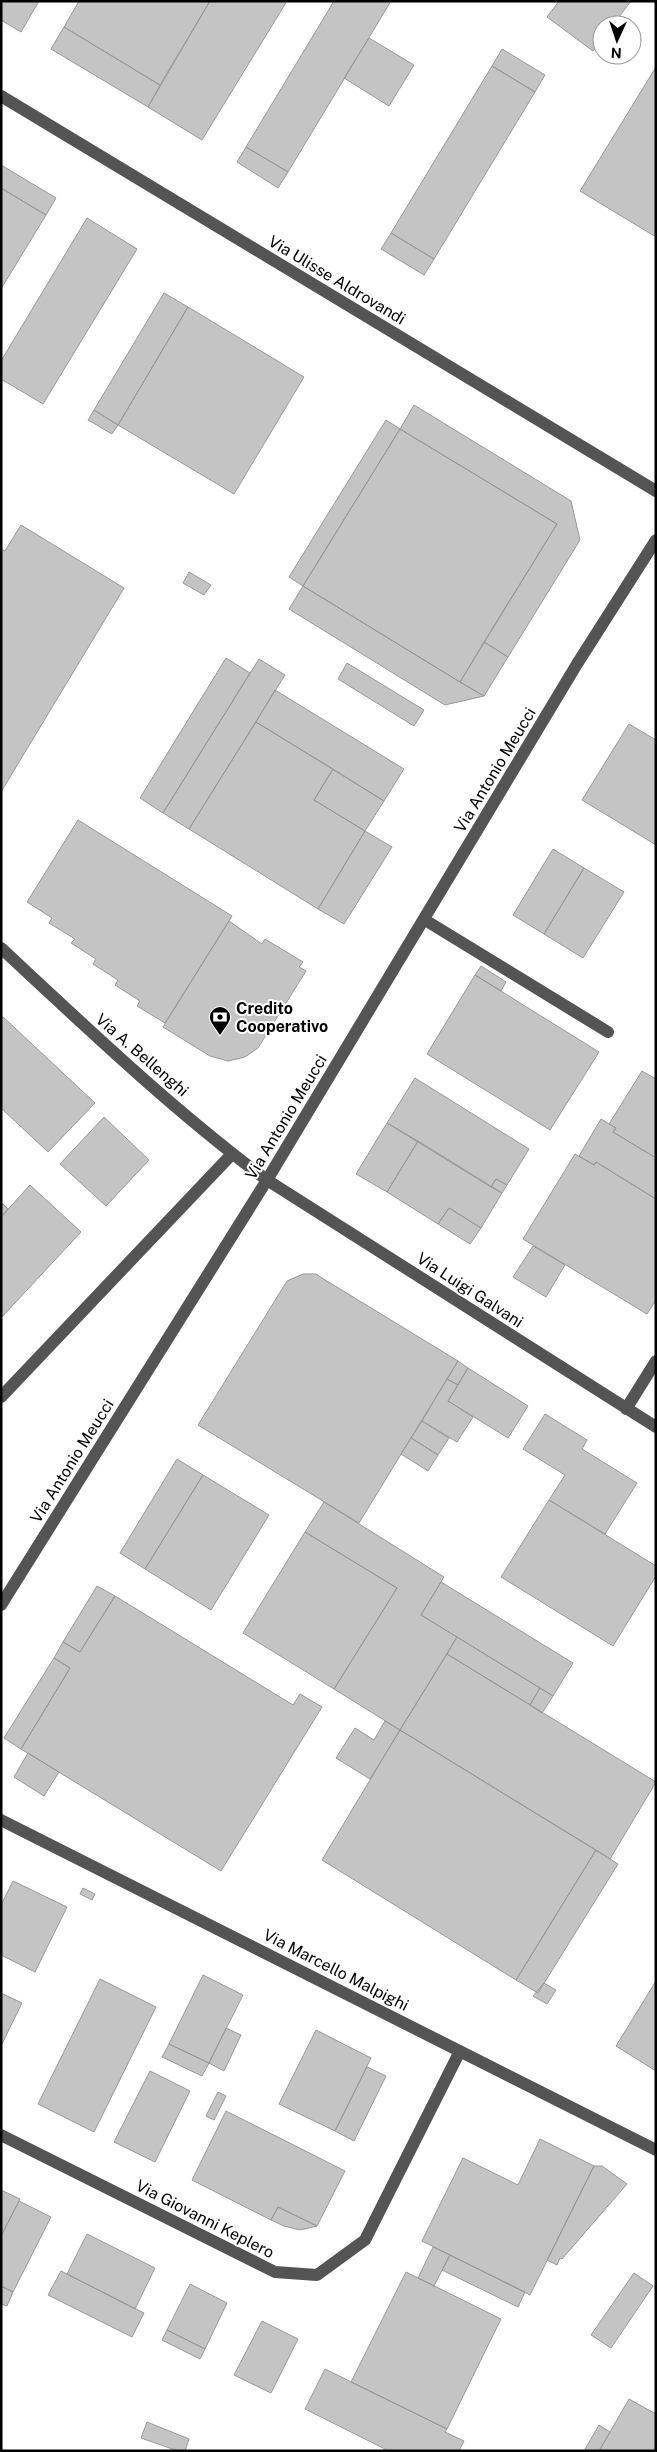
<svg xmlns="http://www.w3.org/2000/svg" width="657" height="2452" viewBox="0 0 657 2452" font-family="'Public Sans',sans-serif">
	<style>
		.building { fill: #c4c4c4; stroke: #989898 }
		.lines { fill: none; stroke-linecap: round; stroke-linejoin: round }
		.minor { stroke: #545454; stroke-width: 12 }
		.labels { text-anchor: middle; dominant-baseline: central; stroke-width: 4; stroke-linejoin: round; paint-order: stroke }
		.street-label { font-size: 16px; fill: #000; stroke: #fff }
		.poi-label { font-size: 16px; font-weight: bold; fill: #000; stroke: #fff; text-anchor: start }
	</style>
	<rect width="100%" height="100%" fill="#fff"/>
	<!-- building -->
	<path class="building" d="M1 1H39L21 32 1 20Z
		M79 1H210L160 85 64 27Z
		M210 1H287L202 140 148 107Z
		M334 1H391L288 172 246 147Z
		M559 1H631L613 25H602V40L593 51 547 17Z
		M64 27 160 85 148 107 51 49Z
		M369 38 414 65 389 106 344 78Z
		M502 49 545 75 535 92 492 66Z
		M492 66 535 92 434 259 391 233Z
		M656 67V237L580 191Z
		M246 147 288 172 278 188 237 162Z
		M1 165 56 198 46 215 1 188Z
		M1 188 46 215 1 289Z
		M87 218 137 249 43 404 1 379V361Z
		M391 233 434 259 424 275 381 249Z
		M164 293 188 307 118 425 94 410Z
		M188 307 304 377 234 494 118 425Z
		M414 405 571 501 580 540 508 657 484 642 557 524 400 429Z
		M94 410 118 425 112 434 88 420Z
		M386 420 400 429 303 586 289 577Z
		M400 429 557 524 460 682 303 586Z
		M21 525 124 588 1 792V549L5 551Z
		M189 572 211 585 204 595 183 583Z
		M303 586 460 682 484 696 445 705 289 609Z
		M484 642 508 657 484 696 460 682Z
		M226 658 250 673 163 813 140 798Z
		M259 659 285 675 189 829 163 813Z
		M347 663 424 710 414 726 338 679Z
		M275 690 404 769 384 801 256 722Z
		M256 722 333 769 314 800 365 831 318 909 189 829Z
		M629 724 656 740V845L582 800Z
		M333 769 384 801 365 831 314 800Z
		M78 820 232 916 165 1023 137 1006 140 1001 115 985 118 980 93 964 96 959 71 943 75 939 49 923 52 918 27 902Z
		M365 831 392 847 344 924 318 909Z
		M553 849 584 868 544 934 513 915Z
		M584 868 624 892 583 958 544 934Z
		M229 921 262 944 265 939 303 962 299 967 306 971 258 1048 245 1057 228 1061 210 1056 163 1027Z
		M481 966 506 982 501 991 475 975Z
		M475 975 599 1052 550 1130 427 1054Z
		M1 1015 95 1103 48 1152 1 1108Z
		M642 1071 656 1079V1158L613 1132 616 1128 609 1124Z
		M415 1078 529 1149 507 1185 496 1179 491 1187 387 1123Z
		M104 1117 149 1160 106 1206 60 1164Z
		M601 1119 616 1128 613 1132 656 1158V1199L596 1162 594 1165 579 1156Z
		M387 1123 418 1141 387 1192 356 1174Z
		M418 1141 502 1193 481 1228 449 1208 438 1224 387 1192Z
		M575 1154 594 1165 596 1162 656 1199V1300L647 1314 523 1239Z
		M496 1179 507 1185 502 1193 491 1187Z
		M30 1185 81 1232 1 1318V1217Z
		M1 1202 8 1209 1 1217Z
		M449 1208 481 1228 470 1244 438 1224Z
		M533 1246 565 1265 546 1297 513 1277Z
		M303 1274H316L322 1278 458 1361 359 1523 198 1425 287 1281Z
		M458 1361 468 1368 458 1385 447 1379Z
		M468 1368 528 1406 508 1438 448 1401Z
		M447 1379 458 1385 448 1401 473 1417 457 1442 422 1421Z
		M545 1414 587 1440 582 1449 637 1483 605 1534 549 1500 565 1475 523 1449Z
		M422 1421 449 1438 438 1455 411 1438Z
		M411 1438 438 1455 428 1471 401 1454Z
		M177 1459 203 1475 145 1569 120 1553Z
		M203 1475 269 1515 211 1610 145 1569Z
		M549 1500 656 1566V1576L613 1646 501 1577Z
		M324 1502 444 1577 421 1615 457 1637 400 1730 334 1689 397 1588 305 1532Z
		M305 1532 397 1588 334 1689 243 1633Z
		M441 1582 573 1663 553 1696 421 1615Z
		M97 1586 115 1596 80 1652 63 1642Z
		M115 1596 293 1705 300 1694 322 1707 221 1871 21 1749 70 1668 54 1658 63 1642 80 1652Z
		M457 1637 540 1688 530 1705 447 1654Z
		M447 1654 656 1782 610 1859 400 1730Z
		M54 1658 70 1668 21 1749 4 1738Z
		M540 1688 553 1696 542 1713 530 1705Z
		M385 1721 400 1730 370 1779 336 1758 355 1728 374 1740Z
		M400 1730 596 1850 516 1980 322 1860Z
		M28 1753 59 1772 44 1796 14 1777Z
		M596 1850 618 1864 538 1993 516 1980Z
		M13 1881 67 1907 35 1972 1 1955V1905Z
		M83 1888 95 1894 92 1900 80 1894Z
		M203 1975 243 1995 209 2063 169 2044Z
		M100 1979 156 2007 94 2132 38 2104Z
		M656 1981V2071L616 2046Z
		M544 1983 556 1990 547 2004 533 1996Z
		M1 1993 22 2003 1 2046Z
		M226 2028 241 2035 224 2071 209 2063Z
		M316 2030 371 2058 335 2131 279 2104Z
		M169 2044 209 2063 202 2076 162 2057Z
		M367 2067 386 2076 354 2141 335 2131Z
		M150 2071 190 2091 155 2162 114 2142Z
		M218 2092 226 2096 214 2120 206 2116Z
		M226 2111 345 2171 317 2226 278 2207 271 2220 192 2180Z
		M540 2139 594 2166 530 2295 422 2241 463 2158 518 2185Z
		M594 2166H602L627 2184 562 2259 560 2258 557 2265 547 2260Z
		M1 2190 20 2199 1 2236Z
		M19 2201 51 2217 13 2292 1 2286V2236Z
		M278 2207 317 2226 300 2230 284 2226 271 2220Z
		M87 2234 155 2268 135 2309 67 2274Z
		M433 2247 450 2255 434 2286 418 2278Z
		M450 2255 525 2292 518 2307 442 2270Z
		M61 2271 144 2313 132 2337 48 2295Z
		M406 2272 501 2319 447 2429 351 2382Z
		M634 2273 653 2286 611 2348 591 2335Z
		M190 2284 227 2303 205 2349 167 2330Z
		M1 2286 13 2292 7 2306 1 2304Z
		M262 2321 298 2339 271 2393 234 2375Z
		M167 2330 205 2349 200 2359 162 2340Z
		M325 2369 447 2429 445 2432 464 2441 459 2451H389L305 2409Z
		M629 2399 656 2414V2451H599Z
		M147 2422 189 2439 185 2451H178L141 2438Z
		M599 2425 610 2432 599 2451H584Z"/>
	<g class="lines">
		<!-- minor -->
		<path class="minor" d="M1 96 656 491
			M425 920 608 1032
			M1 948C87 1028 173 1110 267 1180L656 1427
			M1 1397 232 1154
			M626 1409 656 1361
			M1 1605 267 1180 577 664 656 540
			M1 1820 656 2150
			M1 2135 275 2272 317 2275 365 2240 460 2051"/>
	</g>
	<!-- icons -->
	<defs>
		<g id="bank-pin" transform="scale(1.125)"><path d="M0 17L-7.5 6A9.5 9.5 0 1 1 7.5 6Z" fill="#000" stroke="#fff"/><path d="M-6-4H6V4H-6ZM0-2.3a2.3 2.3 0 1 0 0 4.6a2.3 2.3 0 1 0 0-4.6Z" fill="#fff"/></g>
	</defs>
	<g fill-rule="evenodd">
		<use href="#bank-pin" x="220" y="1017"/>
	</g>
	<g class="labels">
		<!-- street labels -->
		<g class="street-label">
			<text transform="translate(337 280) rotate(31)">Via Ulisse Aldrovandi</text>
			<text transform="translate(495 770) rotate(-59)">Via Antonio Meucci</text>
			<text transform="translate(142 1055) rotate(41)">Via A. Bellenghi</text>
			<text transform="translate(286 1117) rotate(-59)">Via Antonio Meucci</text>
			<text transform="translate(470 1290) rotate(33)">Via Luigi Galvani</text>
			<text transform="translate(72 1461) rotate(-58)">Via Antonio Meucci</text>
			<text transform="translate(336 1970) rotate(27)">Via Marcello Malpighi</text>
			<text transform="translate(205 2219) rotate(27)">Via Giovanni Keplero</text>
		</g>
		<!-- poi labels -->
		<g class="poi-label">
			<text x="236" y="1008">Credito<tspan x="236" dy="18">Cooperativo</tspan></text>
		</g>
	</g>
	<!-- border -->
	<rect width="657" height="2452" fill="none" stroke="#000000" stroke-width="5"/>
	<!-- north arrow -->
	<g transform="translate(617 40) rotate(183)"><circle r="24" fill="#ffffff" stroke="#999999"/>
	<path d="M0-4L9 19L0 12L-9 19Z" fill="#000000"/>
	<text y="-8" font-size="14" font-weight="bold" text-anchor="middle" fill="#000000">N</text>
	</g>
</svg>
